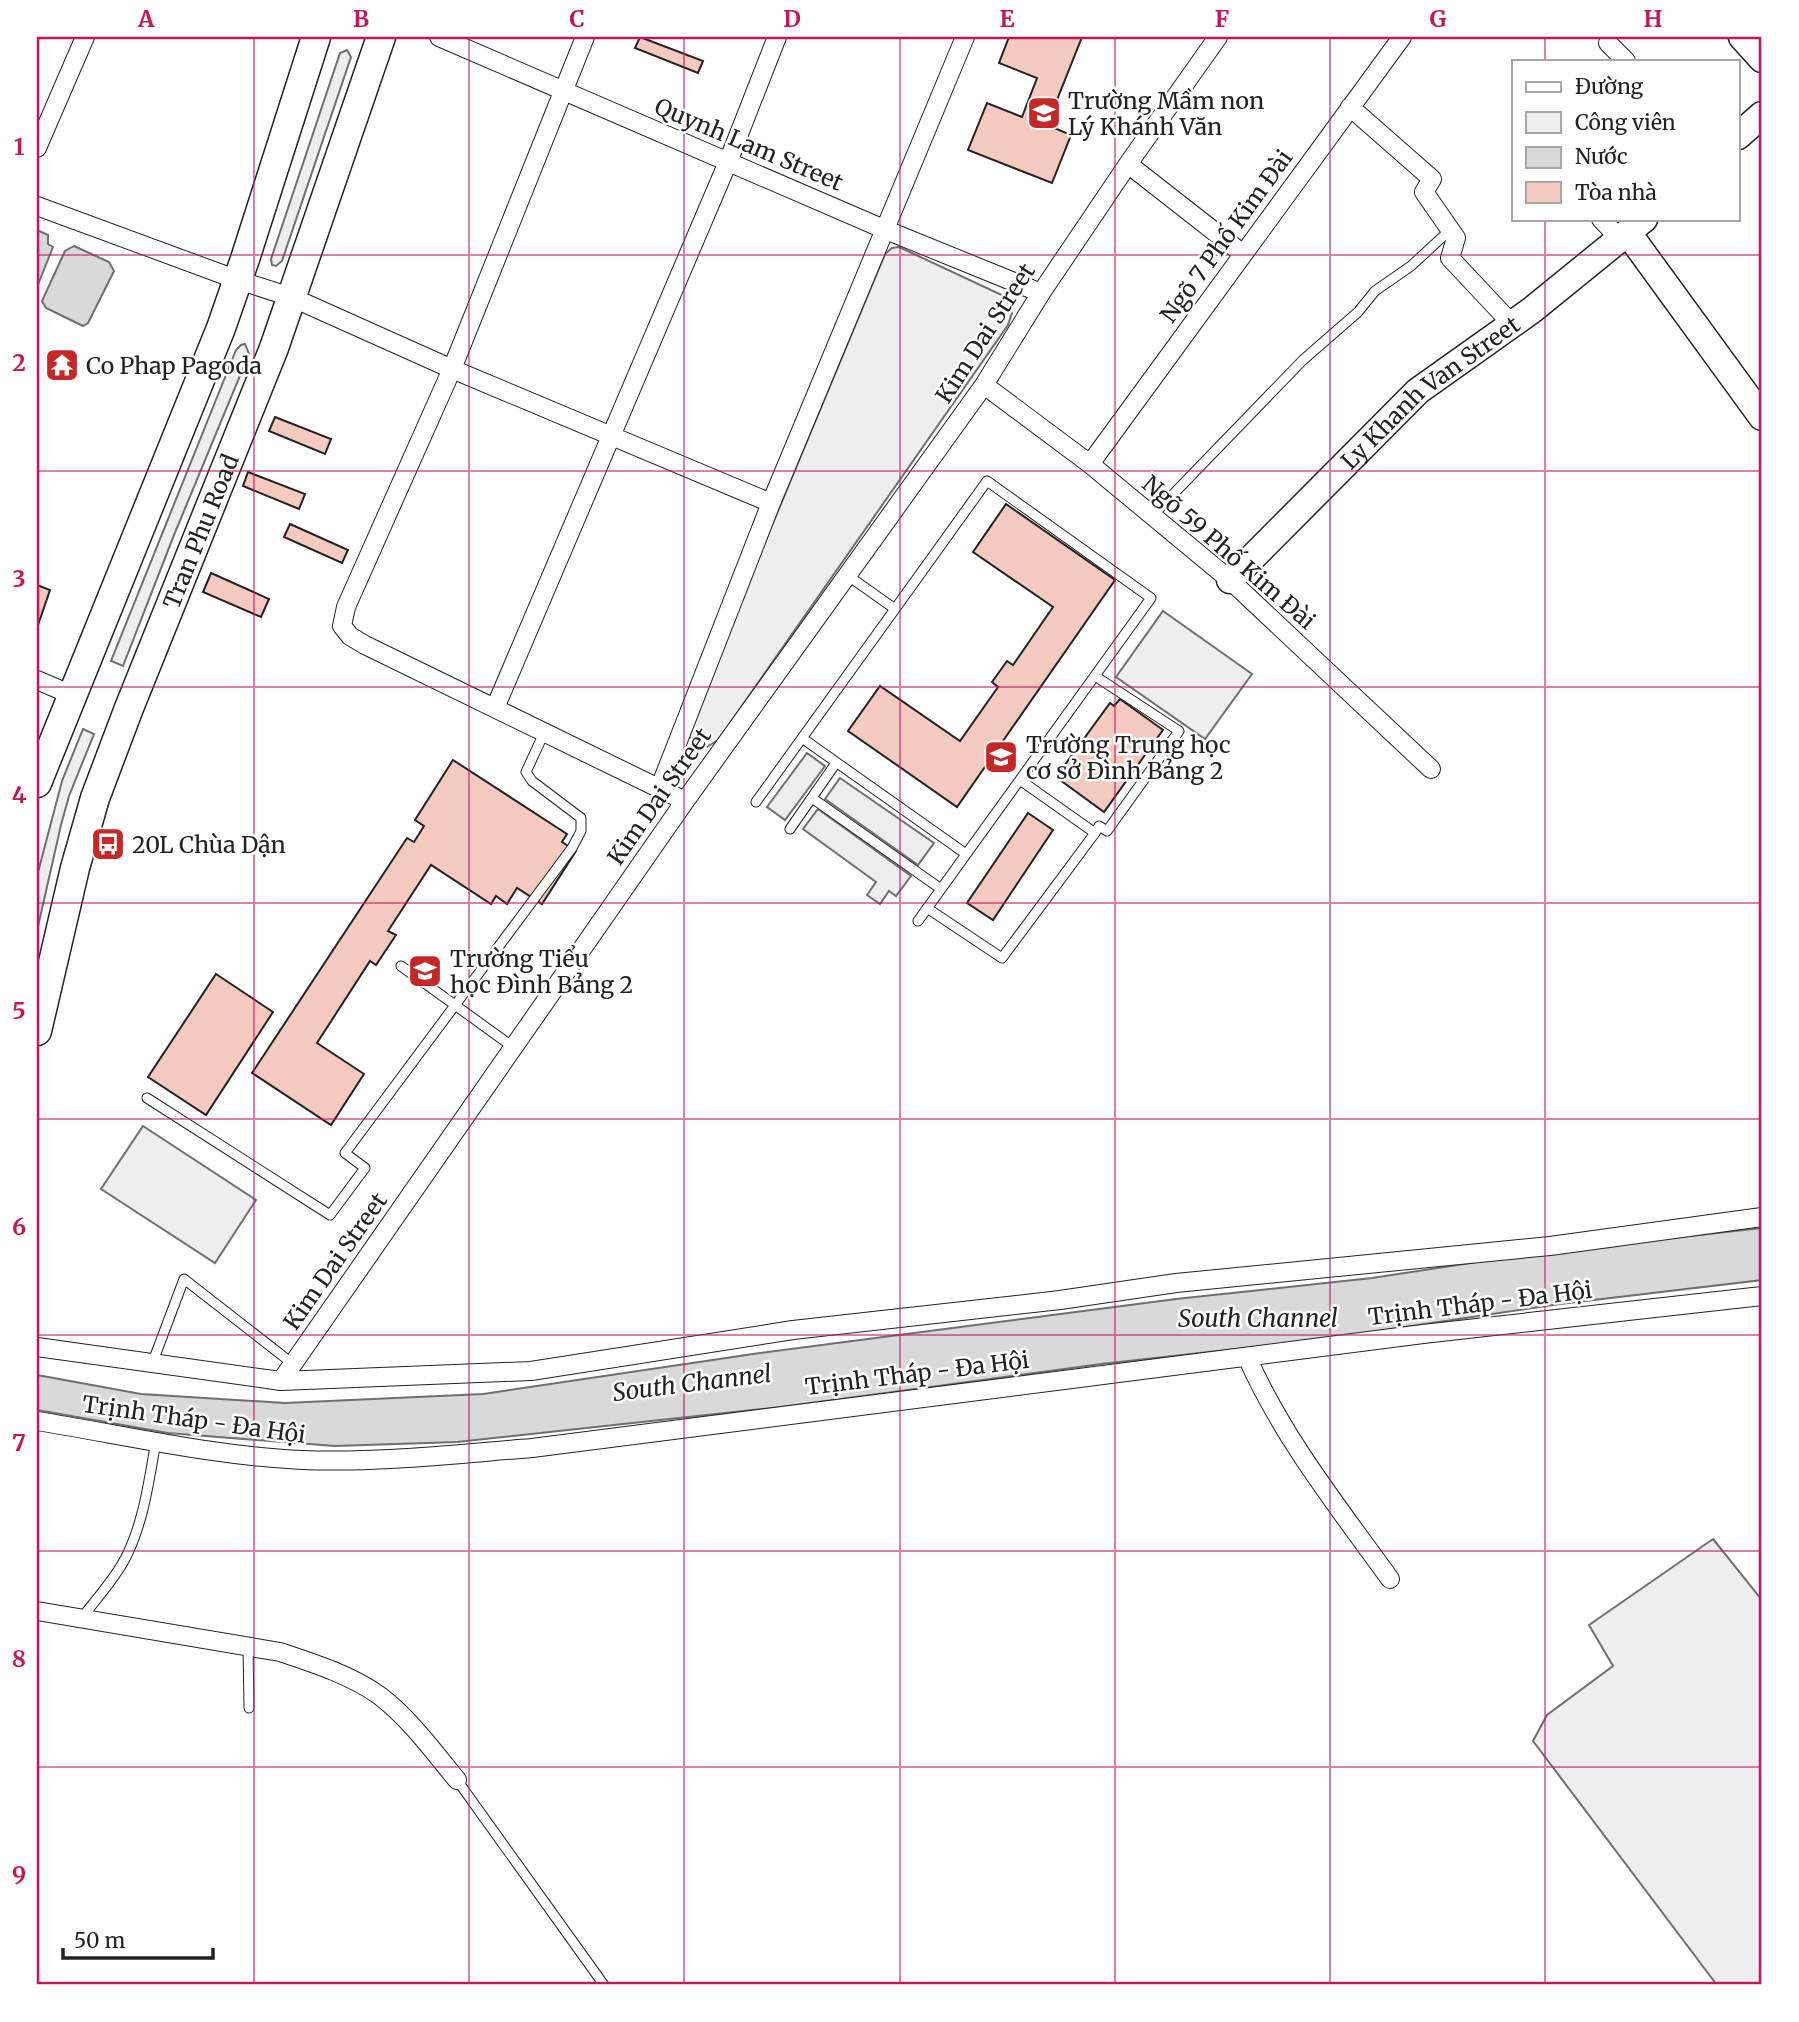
<svg xmlns="http://www.w3.org/2000/svg" width="1799" height="2022" viewBox="0 0 1799 2022" font-family="Merriweather,serif">
	<style>
		.green { fill: #eee; stroke: #6f6f6f; stroke-width: 2 }
		.parking { fill: #ededed; stroke: #6f6f6f; stroke-width: 2 }
		.water { fill: #d9d9d9; stroke: #6f6f6f; stroke-width: 2 }
		.building { fill: #f3c9c0; stroke: #222; stroke-width: 2 }
		.lines { fill: none; stroke-linecap: round; stroke-linejoin: round }
		.lane-casing { stroke: #222; stroke-width: 11 }
		.street-casing { stroke: #222; stroke-width: 20 }
		.secondary-casing { stroke: #222; stroke-width: 29 }
		.primary-casing { stroke: #222; stroke-width: 31 }
		.lane { stroke: #fff; stroke-width: 9 }
		.street { stroke: #fff; stroke-width: 18 }
		.secondary { stroke: #fff; stroke-width: 26 }
		.primary { stroke: #fff; stroke-width: 28 }
		.grid { fill: none; stroke: #c2185b; stroke-width: 2; stroke-opacity: 0.55 }
		.labels { text-anchor: middle; dominant-baseline: central; stroke-width: 5; stroke-linejoin: round; paint-order: stroke }
		.poi-label { font-size: 23px; fill: #222; stroke: #fff; text-anchor: start }
		.street-label { font-size: 23px; fill: #222; stroke: #fff }
		.water-label { font-size: 24px; font-style: italic; fill: #222; stroke: #fff }
		.neatline { fill: none; stroke: #c2185b; stroke-width: 2.5 }
		.grid-label { font-size: 23px; text-anchor: middle; font-weight: bold; fill: #c2185b }
	</style>
	<rect width="100%" height="100%" fill="#fff"/>
	<!-- green -->
	<path class="green" d="M347 50 351 57 282 261 276 266 272 265 271 259 340 53Z
		M899 247 1006 297 1012 313 1008 325 718 740 707 747 698 744 688 736V727L885 254 892 248Z
		M245 344 249 354 174 535 123 666 111 661 236 350 241 345Z
		M1163 611 1252 674 1205 739 1116 677Z
		M83 729 94 734 69 796 61 825 37 931V876L62 781Z
		M143 1126 256 1200 215 1263 101 1189Z
		M1713 1539 1762 1600V1985H1717L1533 1741 1547 1715 1613 1666 1589 1625Z"/>
	<!-- parking -->
	<path class="parking" d="M807 753 825 766 785 820 767 807Z
		M840 778 934 843 918 865 825 799Z
		M818 809 911 876 896 896 889 891 880 904 867 895 876 882 803 829Z"/>
	<!-- water -->
	<path class="water" d="M37 230 48 235V244L53 247 37 287Z
		M74 246 109 262 114 271 88 323 83 326 46 308 42 301 65 251Z
		M1762 1228V1280L1560 1304 1325 1339 1101 1364 781 1407 457 1442 335 1446 243 1439 168 1433 37 1410V1375L141 1394 285 1403 483 1394 753 1354 1176 1299 1372 1278 1536 1253Z"/>
	<!-- building -->
	<path class="building" d="M640 37 703 61 698 73 635 48Z
		M1009 37H1082L1047 125 1071 135 1052 183 968 150 987 103 1022 117 1037 78 999 63Z
		M275 417 331 439 325 454 269 431Z
		M248 472 305 494 299 509 243 486Z
		M1006 504 1115 580 957 807 848 731 880 686 960 741 998 687 992 682 1007 661 1013 665 1053 607 973 552Z
		M290 524 348 550 342 563 284 537Z
		M211 573 269 599 261 617 203 592Z
		M37 585 50 590 37 628Z
		M1120 699 1163 730 1104 812 1056 777 1110 703 1114 706Z
		M453 760 567 834 562 842 576 851 542 904 517 888 507 904 496 896 491 904 431 865 388 931 396 935 376 965 370 961 317 1043 364 1074 331 1125 252 1073 407 838 414 842 424 826 415 820Z
		M1028 813 1053 830 993 920 967 903Z
		M216 974 273 1012 206 1115 148 1077Z"/>
	<g class="lines">
		<!-- lane casing -->
		<g class="lane-casing">
			<path id="lane" d="M1152 516 1303 360 1358 312 1375 291 1411 266 1450 230
				M895 609 987 481 1151 598 918 921
				M1095 676 1179 731 1107 831 1099 826 1095 833
				M802 738 966 854
				M812 798 941 889
				M756 802 895 609 847 575
				M790 829 836 763
				M927 908 1002 958 1095 833 1020 780
				M401 966 513 1047
				M147 1098 330 1215 365 1168 345 1153 572 848 581 831V818L532 781 526 772 544 733
				M152 1364 184 1279 293 1364
				M81 1619C96 1599 115 1579 126 1557 144 1521 149 1480 156 1441
				M248 1647 249 1708
				M457 1780 604 1985"/>
		</g>
		<!-- street casing -->
		<g class="street-casing">
			<path id="street" d="M439 37 886 230 1041 293
				M585 37 452 369 346 607 342 626 350 636 365 645 685 801
				M1608 43 1626 61
				M1350 107 1432 179 1424 192 1456 238 1450 258 1512 324
				M37 148 85 37
				M1128 164 1243 254
				M37 206 238 280 291 297 452 369 771 503
				M1601 219 1620 239
				M984 385 1090 464 1230 580 1431 769
				M1090 464 1402 37
				M37 680 72 695
				M495 708 728 162 777 37
				M660 787 771 503 965 37
				M37 1347 281 1381 685 801 984 385 1041 293 1128 164 1218 37
				M1247 1357C1283 1438 1338 1507 1390 1579
				M281 1381 531 1371 793 1330 1060 1300 1176 1283 1550 1246 1762 1217
				M37 1421C124 1435 213 1456 302 1460 378 1463 456 1454 532 1448L1423 1334 1762 1296
				M37 1611 280 1652C313 1663 351 1675 380 1696 409 1718 434 1752 457 1780"/>
		</g>
		<!-- secondary casing -->
		<g class="secondary-casing">
			<g id="secondary">
				<path d="M1742 37 1762 59"/>
				<path d="M1738 136 1762 115"/>
				<path d="M1628 233 1762 417"/>
				<path id="s1" d="M1230 580 1418 391 1532 310 1644 219"/>
			</g>
		</g>
		<!-- primary casing -->
		<g class="primary-casing">
			<g id="primary">
				<path d="M37 783 221 328 245 259 316 37"/>
				<path id="s2" d="M37 1031 75 868 95 798 129 708 274 348 381 37"/>
			</g>
		</g>
		<!-- lane -->
		<use href="#lane" class="lane"/>
		<!-- street -->
		<use href="#street" class="street"/>
		<!-- secondary -->
		<use href="#secondary" class="secondary"/>
		<!-- primary -->
		<use href="#primary" class="primary"/>
	</g>
	<!-- grid -->
	<path class="grid" d="M254 37V1985M469 37V1985M684 37V1985M900 37V1985M1115 37V1985M1330 37V1985M1545 37V61M1545 219V1985M37 255H1762M37 471H1762M37 687H1762M37 903H1762M37 1119H1762M37 1335H1762M37 1551H1762M37 1767H1762"/>
	<!-- icons -->
	<defs>
		<g id="school-square" transform="scale(1.75)"><rect x="-9" y="-9" width="18" height="18" rx="4" fill="#c62828" stroke="#fff"/><path d="M0-5L7-2L0 1L-7-2ZM-4 1L0 2.5L4 1V4Q0 6-4 4Z" fill="#fff"/></g>
		<g id="temple-square" transform="scale(1.75)"><rect x="-9" y="-9" width="18" height="18" rx="4" fill="#c62828" stroke="#fff"/><path d="M0-6L5-2H3V0L6.5 2.5H4V6H1.5V3h-3V6H-4V2.5H-6.5L-3 0V-2H-5Z" fill="#fff"/></g>
		<g id="bus-square" transform="scale(1.75)"><rect x="-9" y="-9" width="18" height="18" rx="4" fill="#c62828" stroke="#fff"/><path d="M-5-6H5V4H4V6H2V4H-2V6H-4V4H-5ZM-3.5-4V0h7V-4ZM-3.5 1.2v1.5H-2V1.2ZM2 1.2v1.5H3.5V1.2Z" fill="#fff"/></g>
	</defs>
	<g fill-rule="evenodd">
		<use href="#school-square" x="1044" y="113"/>
		<use href="#temple-square" x="62" y="365"/>
		<use href="#school-square" x="1001" y="757"/>
		<use href="#bus-square" x="108" y="844"/>
		<use href="#school-square" x="425" y="971"/>
	</g>
	<g class="labels">
		<!-- poi labels -->
		<g class="poi-label">
			<text x="1068" y="100">Trường Mầm non<tspan x="1068" dy="26">Lý Khánh Văn</tspan></text>
			<text x="86" y="365">Co Phap Pagoda</text>
			<text x="1026" y="744">Trường Trung học<tspan x="1026" dy="26">cơ sở Đình Bảng 2</tspan></text>
			<text x="132" y="844">20L Chùa Dận</text>
			<text x="450" y="958">Trường Tiểu<tspan x="450" dy="26">học Đình Bảng 2</tspan></text>
		</g>
		<!-- street labels -->
		<g class="street-label">
			<text transform="translate(749 144) rotate(23)">Quynh Lam Street</text>
			<text transform="translate(1226 236) rotate(-54)">Ngõ 7 Phố Kim Đài</text>
			<text transform="translate(985 333) rotate(-57)">Kim Dai Street</text>
			<text stroke="none"><textPath href="#s1" startOffset="275">Ly Khanh Van Street</textPath></text>
			<text stroke="none"><textPath href="#s2" startOffset="527">Tran Phu Road</textPath></text>
			<text transform="translate(1229 552) rotate(41)">Ngõ 59 Phố Kim Đài</text>
			<text transform="translate(659 796) rotate(-55)">Kim Dai Street</text>
			<text transform="translate(335 1261) rotate(-55)">Kim Dai Street</text>
			<text transform="translate(1480 1303) rotate(-7)">Trịnh Tháp - Đa Hội</text>
			<text transform="translate(917 1373) rotate(-7)">Trịnh Tháp - Đa Hội</text>
			<text transform="translate(194 1419) rotate(8)">Trịnh Tháp - Đa Hội</text>
		</g>
		<!-- water labels -->
		<g class="water-label">
			<text x="1258" y="1318">South Channel</text>
			<text transform="translate(692 1383) rotate(-7)">South Channel</text>
		</g>
	</g>
	<!-- border -->
	<rect width="1799" height="2022" fill="none" stroke="#ffffff" stroke-width="77"/>
	<!-- legend -->
	<rect x="1512" y="60" width="228" height="161" fill="#ffffff" stroke="#a7a7a7" stroke-width="2"/>
	<rect x="1526" y="82" width="35" height="10" fill="#ffffff" stroke="#a7a7a7" stroke-width="2"/>
	<text x="1575" y="94" font-size="21" fill="#222222">Đường</text>
	<rect x="1526" y="112" width="35" height="21" fill="#eeeeee" stroke="#a7a7a7" stroke-width="2"/>
	<text x="1575" y="130" font-size="21" fill="#222222">Công viên</text>
	<rect x="1526" y="147" width="35" height="21" fill="#d9d9d9" stroke="#a7a7a7" stroke-width="2"/>
	<text x="1575" y="164" font-size="21" fill="#222222">Nước</text>
	<rect x="1526" y="182" width="35" height="21" fill="#f3c9c0" stroke="#a7a7a7" stroke-width="2"/>
	<text x="1575" y="200" font-size="21" fill="#222222">Tòa nhà</text>
	<!-- scale -->
	<path d="M63 1948v10h150v-10" fill="none" stroke="#222222" stroke-width="3.5"/>
	<text x="74" y="1948" font-size="21" fill="#222222" stroke="#ffffff" stroke-width="5" paint-order="stroke">50 m</text>
	<rect x="38" y="38" width="1722" height="1945" class="neatline"/>
	<g class="grid-label">
		<text x="146" y="27">A</text>
		<text x="361" y="27">B</text>
		<text x="577" y="27">C</text>
		<text x="792" y="27">D</text>
		<text x="1007" y="27">E</text>
		<text x="1222" y="27">F</text>
		<text x="1438" y="27">G</text>
		<text x="1653" y="27">H</text>
		<text x="19" y="155">1</text>
		<text x="19" y="371">2</text>
		<text x="19" y="587">3</text>
		<text x="19" y="803">4</text>
		<text x="19" y="1019">5</text>
		<text x="19" y="1235">6</text>
		<text x="19" y="1451">7</text>
		<text x="19" y="1667">8</text>
		<text x="19" y="1883">9</text>
	</g>
</svg>
